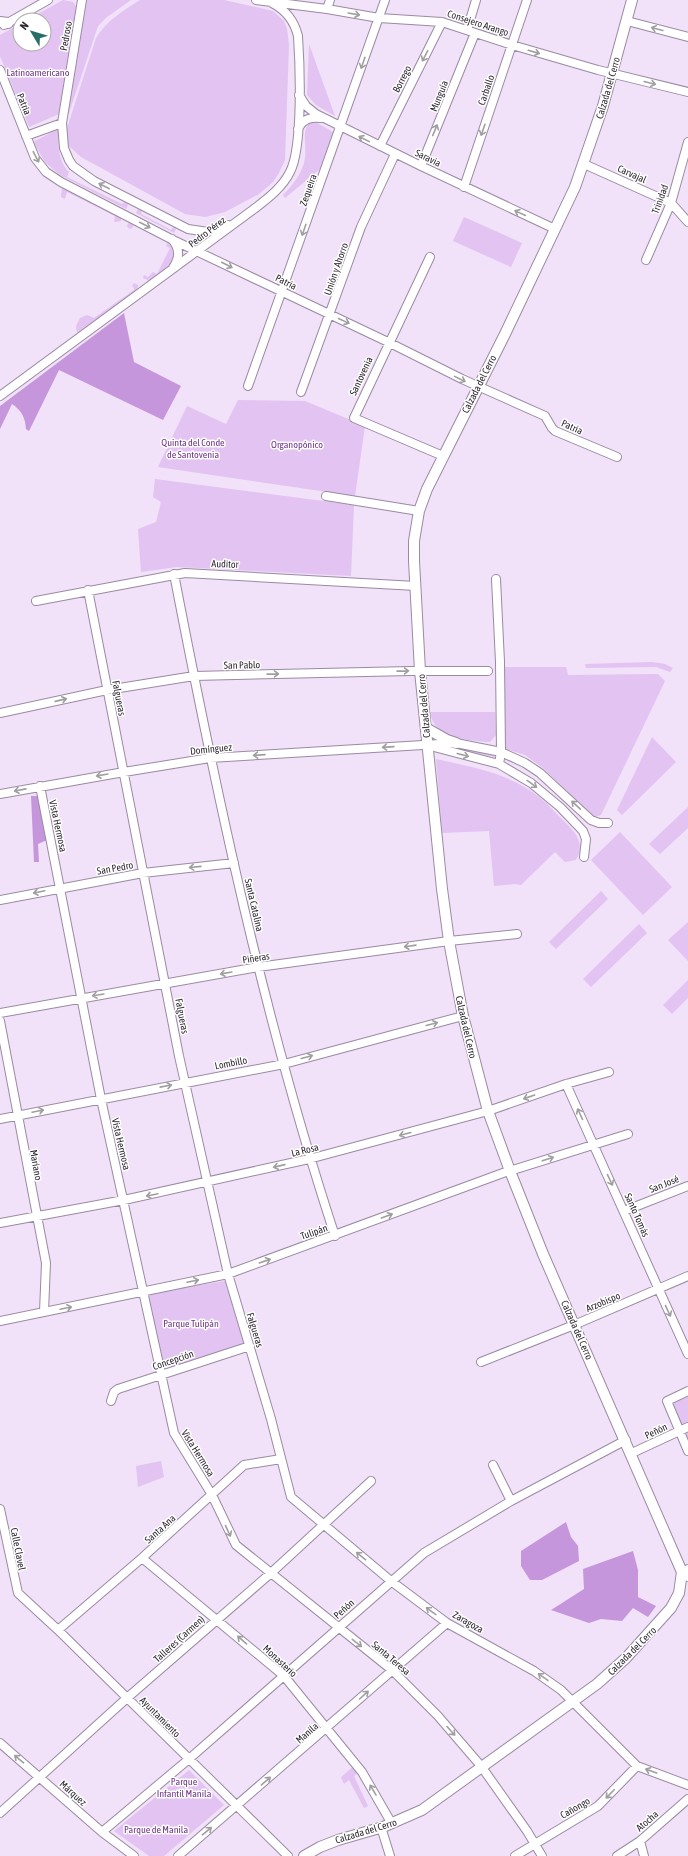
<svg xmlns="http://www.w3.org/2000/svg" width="688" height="1856" viewBox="0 0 688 1856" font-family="'Asap Condensed',sans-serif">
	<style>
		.green { fill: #e2c3f1 }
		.forest { fill: #c696dd }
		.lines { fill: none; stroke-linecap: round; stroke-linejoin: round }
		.minor-casing { stroke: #998ba1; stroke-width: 10 }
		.major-casing { stroke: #998ba1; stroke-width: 12 }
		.minor { stroke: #fff; stroke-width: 8 }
		.major { stroke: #fff; stroke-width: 10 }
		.oneway { stroke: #a19ea2 }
		.labels { text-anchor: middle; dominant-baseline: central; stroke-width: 3; stroke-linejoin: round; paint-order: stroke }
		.street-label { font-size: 10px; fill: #2e2831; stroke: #fff }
		.park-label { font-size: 10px; fill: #703589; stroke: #fff }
	</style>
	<rect width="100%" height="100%" fill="#f1e1f9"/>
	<!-- green -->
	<path class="green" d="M63 0 73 2 78 9 59 114 29 127 0 56V35L20 24V44H44V20H27Z
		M85 0H131L107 17 98 26 65 125Z
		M140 0H224L273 11 284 21 287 29 289 45 285 160 279 173 273 182 259 194 225 212 205 217 185 214 81 157 69 146 66 136 67 128 96 38C107 20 123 11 140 0Z
		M309 44 335 116 316 105 307 95Z
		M314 121 333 132 320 169 285 198 283 195C293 185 303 172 305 158 307 146 301 131 310 122Z
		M58 129C58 143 58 162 69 172L67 177 122 204 126 201 128 205 126 209 60 175 45 162 33 142Z
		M62 185 121 217V221L114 222 115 216 67 192 65 199 61 197Z
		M138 209 142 210 141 214 171 230 174 226 176 229 174 233 136 213Z
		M464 217 522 243 511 267 453 241Z
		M130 222 169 241 176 250 172 265 150 281 143 278 144 275 148 277 153 272 157 274 170 248 166 246 168 242 134 225 131 229 128 228 127 225Z
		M134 283 138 285 137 291 77 333 76 326 80 318 87 315 94 318 134 290V288L132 286Z
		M238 400 305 401 365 426 355 496 158 467 187 406 226 424Z
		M155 479 354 505 351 576 177 567 141 572 138 529 156 522 161 502 153 497Z
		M652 662 665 664 673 668 670 672 656 667 586 668 585 664Z
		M504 667H566L568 675 658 674 665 681 601 815 595 817 593 816 543 768 525 755 503 748Z
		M430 712H495L496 735 490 742H486C464 739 435 740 430 712Z
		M652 737 676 762 622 815 617 810Z
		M462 748 496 754V757L462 751 461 749Z
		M436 759C472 767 509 773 539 797 548 803 555 813 563 820 575 832 586 843 576 860L565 862 555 852 521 885 515 884 494 886 489 831 442 833Z
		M688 807V828L660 854 649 844Z
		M620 832 672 887 643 915 591 860Z
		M601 891 608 899 556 949 549 942Z
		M688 922V961L668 940Z
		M639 924 647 933 591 987 583 979Z
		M688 980V998L672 1014 663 1005Z
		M225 1281 228 1285 246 1341 244 1344 171 1367 164 1365 148 1300 151 1293Z
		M688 1393V1446L669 1402Z
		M161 1461 164 1477 138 1487 136 1466Z
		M354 1766 359 1772 354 1776 368 1806 364 1808 349 1780 344 1784 341 1777Z
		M189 1770 224 1805 164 1856H149L114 1831Z"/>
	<!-- forest -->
	<path class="forest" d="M124 313 134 362 181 386 163 420 59 370 29 431 26 429C25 417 22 411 12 404L0 429V406Z
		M31 796H38L47 840 38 844 39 862H34Z
		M566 1522 571 1537 578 1546 579 1561 542 1580H530L521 1566V1551Z
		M633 1551 638 1570V1597L656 1606 648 1617 633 1608 622 1621 601 1619 589 1623 551 1610 584 1589 583 1569Z"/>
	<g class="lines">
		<!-- minor casing -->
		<g class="minor-casing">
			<path id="minor" d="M82 0 62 123 64 148 69 160 73 166 94 181 188 229 208 232 228 225
				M256 0 327 9 379 18 442 22 512 45 598 70 688 92
				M327 9 330 0
				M627 21 688 37
				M4 25 48 0
				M467 30 476 0
				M0 70 35 158 46 172 61 182 171 239 388 342 462 379 545 416 552 428 555 431 617 457
				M299 95 306 106 316 114 421 166 555 229
				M298 129C303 119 310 117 321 118
				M26 136 62 123
				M380 146 442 22
				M584 164 671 203 688 222
				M421 166 475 33
				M464 187 527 0
				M172 239C180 249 180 257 173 268
				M430 257 354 418 443 456
				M646 260 671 203 688 142
				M248 386 385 0
				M301 392 361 227 395 154
				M0 396 254 209C267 199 282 188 290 172 303 147 300 66 298 36 294 20 286 10 272 3
				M326 496 419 511
				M174 574C217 797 264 1020 335 1236
				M496 579 500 662 501 752 499 764
				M88 590 179 1056 228 1274 271 1419 291 1497 391 1581 447 1623 534 1671 561 1690 637 1766 688 1785
				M36 601 185 573 416 586
				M0 713 107 690 194 676 411 671H488
				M434 747 499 764 531 783 560 807 583 831 586 839 584 857
				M40 786 101 1099 174 1433 212 1495 236 1545 392 1670 438 1716 481 1766 527 1831 542 1856
				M0 794 124 772 210 758 456 743 501 752 525 763 540 773 591 820 599 823H608
				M0 900 143 873 234 863
				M0 1013 258 967 449 941 517 934
				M0 1021 46 1263 44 1312
				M566 1084 688 1354
				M0 1119 284 1064 463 1016
				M624 1211 688 1186
				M0 1223 124 1200 309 1159 488 1111 566 1084 609 1072
				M0 1321 228 1274 503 1173 628 1134
				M481 1362 574 1325 688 1276
				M688 1391 667 1401 688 1451
				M111 1401 114 1392 118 1389 250 1346
				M632 1453 688 1427
				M493 1465 511 1501
				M0 1509 18 1593 58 1630 288 1856
				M142 1558 284 1676 362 1772 392 1824
				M688 1569 682 1572 688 1577
				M58 1630 142 1558 244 1465 281 1459
				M0 1743 102 1832 134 1856
				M0 1813 127 1698 271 1573 371 1481
				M381 1827 390 1856
				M102 1832 189 1759 424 1553 511 1501 626 1440
				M640 1841 644 1856
				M178 1856 447 1623
				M515 1856 598 1806 637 1766
				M617 1856 640 1841 688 1799"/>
		</g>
		<!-- major casing -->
		<g class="major-casing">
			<path id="major" d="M0 22 8 23
				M426 728 447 740 456 743
				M304 1856 320 1847 338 1840 383 1827 422 1810 597 1684 626 1658 671 1608 679 1593 682 1572 543 1254 510 1171 488 1111 463 1016 449 941 442 889 420 671 414 561V541L419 511 427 489 505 334 575 187 603 106 632 0"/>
		</g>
		<!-- minor -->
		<use href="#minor" class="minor"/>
		<!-- major -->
		<use href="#major" class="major"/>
	</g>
	<!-- one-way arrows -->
	<defs><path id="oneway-shaft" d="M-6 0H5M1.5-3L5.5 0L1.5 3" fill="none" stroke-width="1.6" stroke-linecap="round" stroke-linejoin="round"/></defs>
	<g class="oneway">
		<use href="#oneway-shaft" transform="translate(354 14) rotate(10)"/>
		<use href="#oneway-shaft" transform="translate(657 29) rotate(-165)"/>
		<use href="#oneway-shaft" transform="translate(534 52) rotate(16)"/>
		<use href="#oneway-shaft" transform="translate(425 56) rotate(117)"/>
		<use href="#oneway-shaft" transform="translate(363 63) rotate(109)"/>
		<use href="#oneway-shaft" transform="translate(650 83) rotate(14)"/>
		<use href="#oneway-shaft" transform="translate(435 130) rotate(-68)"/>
		<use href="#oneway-shaft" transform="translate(483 130) rotate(109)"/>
		<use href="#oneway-shaft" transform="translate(364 139) rotate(-154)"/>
		<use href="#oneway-shaft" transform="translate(36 157) rotate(62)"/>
		<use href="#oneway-shaft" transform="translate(104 186) rotate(-153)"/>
		<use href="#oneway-shaft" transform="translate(520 213) rotate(-155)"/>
		<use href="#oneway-shaft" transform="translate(145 225) rotate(27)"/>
		<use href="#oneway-shaft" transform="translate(304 230) rotate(109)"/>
		<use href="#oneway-shaft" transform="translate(227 265) rotate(27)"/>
		<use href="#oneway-shaft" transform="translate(344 321) rotate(25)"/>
		<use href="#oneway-shaft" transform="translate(460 379) rotate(26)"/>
		<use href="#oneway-shaft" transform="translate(403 671) rotate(-1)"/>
		<use href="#oneway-shaft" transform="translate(273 674) rotate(-1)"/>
		<use href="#oneway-shaft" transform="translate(61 700) rotate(-13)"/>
		<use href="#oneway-shaft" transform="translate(388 747) rotate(176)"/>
		<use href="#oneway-shaft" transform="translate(259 755) rotate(176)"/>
		<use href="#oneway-shaft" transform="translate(463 755) rotate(15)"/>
		<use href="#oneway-shaft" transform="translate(102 775) rotate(170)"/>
		<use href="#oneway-shaft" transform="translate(532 784) rotate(36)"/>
		<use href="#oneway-shaft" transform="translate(20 790) rotate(169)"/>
		<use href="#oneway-shaft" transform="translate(576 805) rotate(-137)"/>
		<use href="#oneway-shaft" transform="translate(195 867) rotate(174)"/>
		<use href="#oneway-shaft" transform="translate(39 892) rotate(168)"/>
		<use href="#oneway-shaft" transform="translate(410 946) rotate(172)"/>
		<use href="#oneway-shaft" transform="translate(226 973) rotate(170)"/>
		<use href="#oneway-shaft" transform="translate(98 995) rotate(171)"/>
		<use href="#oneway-shaft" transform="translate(432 1024) rotate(-15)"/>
		<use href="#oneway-shaft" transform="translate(307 1057) rotate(-15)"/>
		<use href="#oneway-shaft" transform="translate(166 1086) rotate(-11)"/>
		<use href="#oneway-shaft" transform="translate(529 1097) rotate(161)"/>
		<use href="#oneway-shaft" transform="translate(38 1111) rotate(-12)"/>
		<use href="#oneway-shaft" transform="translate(580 1114) rotate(-115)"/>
		<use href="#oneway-shaft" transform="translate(405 1134) rotate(165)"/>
		<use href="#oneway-shaft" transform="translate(548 1159) rotate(-18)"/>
		<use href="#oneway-shaft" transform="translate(279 1166) rotate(167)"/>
		<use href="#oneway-shaft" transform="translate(610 1180) rotate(65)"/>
		<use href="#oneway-shaft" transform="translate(152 1195) rotate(168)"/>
		<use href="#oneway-shaft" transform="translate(387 1216) rotate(-20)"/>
		<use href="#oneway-shaft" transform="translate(265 1261) rotate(-19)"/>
		<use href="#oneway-shaft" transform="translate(193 1281) rotate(-12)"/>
		<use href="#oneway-shaft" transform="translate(66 1308) rotate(-12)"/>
		<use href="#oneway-shaft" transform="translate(668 1311) rotate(65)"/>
		<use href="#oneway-shaft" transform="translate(228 1531) rotate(65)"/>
		<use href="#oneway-shaft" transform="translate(361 1556) rotate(-141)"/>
		<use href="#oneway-shaft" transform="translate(431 1611) rotate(-144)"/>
		<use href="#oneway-shaft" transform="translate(242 1640) rotate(-139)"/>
		<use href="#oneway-shaft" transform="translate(357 1643) rotate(38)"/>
		<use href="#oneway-shaft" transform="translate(543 1677) rotate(-145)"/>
		<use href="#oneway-shaft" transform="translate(364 1695) rotate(-42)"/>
		<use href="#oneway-shaft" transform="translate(451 1731) rotate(48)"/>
		<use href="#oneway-shaft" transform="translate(19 1759) rotate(-140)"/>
		<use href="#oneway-shaft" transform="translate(651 1771) rotate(-160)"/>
		<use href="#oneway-shaft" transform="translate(266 1781) rotate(-41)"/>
		<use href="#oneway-shaft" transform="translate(373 1790) rotate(-121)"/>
		<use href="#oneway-shaft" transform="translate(610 1794) rotate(134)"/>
		<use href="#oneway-shaft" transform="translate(207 1831) rotate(-40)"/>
	</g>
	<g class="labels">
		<!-- street labels -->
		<g class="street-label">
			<text transform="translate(478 23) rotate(18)">Consejero Arango</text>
			<text transform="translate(66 36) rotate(-80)">Pedroso</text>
			<text transform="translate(402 79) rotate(-63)">Borrego</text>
			<text transform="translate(608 88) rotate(-74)">Calzada del Cerro</text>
			<text transform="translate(486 90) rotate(-71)">Carballo</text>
			<text transform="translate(439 96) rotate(-68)">Munguía</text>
			<text transform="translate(24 104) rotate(68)">Patria</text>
			<text transform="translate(428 158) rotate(26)">Saravia</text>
			<text transform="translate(632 174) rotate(24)">Carvajal</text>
			<text transform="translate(308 190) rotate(-71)">Zequeira</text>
			<text transform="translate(660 199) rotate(-70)">Trinidad</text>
			<text transform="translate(207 232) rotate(-37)">Pedro Pérez</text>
			<text transform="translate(336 269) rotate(-71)">Unión y Ahorro</text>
			<text transform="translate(286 282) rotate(26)">Patria</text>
			<text transform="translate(361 376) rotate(-65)">Santovenia</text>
			<text transform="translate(479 384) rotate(-63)">Calzada del Cerro</text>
			<text transform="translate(572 427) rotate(24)">Patria</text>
			<text transform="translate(225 564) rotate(2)">Auditor</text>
			<text transform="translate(242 665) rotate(-1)">San Pablo</text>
			<text transform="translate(119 698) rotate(79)">Falgueras</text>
			<text transform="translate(424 706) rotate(-95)">Calzada del Cerro</text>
			<text transform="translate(211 749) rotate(-6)">Domínguez</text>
			<text transform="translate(58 826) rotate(78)">Vista Hermosa</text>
			<text transform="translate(115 868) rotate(-10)">San Pedro</text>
			<text transform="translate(254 905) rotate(77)">Santa Catalina</text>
			<text transform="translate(256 958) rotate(-9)">Piñeras</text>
			<text transform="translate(182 1016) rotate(79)">Falgueras</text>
			<text transform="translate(466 1027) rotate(77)">Calzada del Cerro</text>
			<text transform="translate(231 1063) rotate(-11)">Lombillo</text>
			<text transform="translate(121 1144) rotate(77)">Vista Hermosa</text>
			<text transform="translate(305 1150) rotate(-14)">La Rosa</text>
			<text transform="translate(36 1165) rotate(80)">Mariano</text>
			<text transform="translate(664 1184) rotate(-22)">San José</text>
			<text transform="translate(637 1215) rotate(66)">Santo Tomás</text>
			<text transform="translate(314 1232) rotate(-19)">Tulipán</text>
			<text transform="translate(603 1302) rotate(-23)">Arzobispo</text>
			<text transform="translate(255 1330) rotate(73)">Falgueras</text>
			<text transform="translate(577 1330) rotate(66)">Calzada del Cerro</text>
			<text transform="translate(173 1360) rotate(-19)">Concepción</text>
			<text transform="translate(656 1431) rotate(-25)">Peñón</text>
			<text transform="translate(198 1453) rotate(58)">Vista Hermosa</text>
			<text transform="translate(160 1529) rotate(-42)">Santa Ana</text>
			<text transform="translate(18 1549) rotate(79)">Calle Clavel</text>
			<text transform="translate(344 1609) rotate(-42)">Peñón</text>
			<text transform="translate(468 1622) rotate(30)">Zaragoza</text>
			<text transform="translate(179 1639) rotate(-42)">Talleres (Carmen)</text>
			<text transform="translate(632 1651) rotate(-45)">Calzada del Cerro</text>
			<text transform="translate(391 1658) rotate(40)">Santa Teresa</text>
			<text transform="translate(280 1661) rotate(43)">Monasterio</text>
			<text transform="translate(160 1717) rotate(45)">Ayuntamiento</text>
			<text transform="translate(307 1733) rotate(-41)">Manila</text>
			<text transform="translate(73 1793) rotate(42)">Márquez</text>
			<text transform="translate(575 1808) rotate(-30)">Cañongo</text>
			<text transform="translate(647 1821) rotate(-41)">Atocha</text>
			<text transform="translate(366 1831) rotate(-17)">Calzada del Cerro</text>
		</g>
		<!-- park labels -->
		<g class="park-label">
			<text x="38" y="72">Latinoamericano</text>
			<text x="193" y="442">Quinta del Conde<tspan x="193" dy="12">de Santovenia</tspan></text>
			<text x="297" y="444">Organopónico</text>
			<text x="191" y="1323">Parque Tulipán</text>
			<text x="184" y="1781">Parque<tspan x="184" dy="12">Infantil Manila</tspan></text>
			<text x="156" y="1829">Parque de Manila</text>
		</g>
	</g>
	<!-- north arrow -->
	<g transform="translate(32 32) rotate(308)"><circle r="19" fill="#ffffff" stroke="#aba9ad"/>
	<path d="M0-3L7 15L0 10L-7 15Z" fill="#266e66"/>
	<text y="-6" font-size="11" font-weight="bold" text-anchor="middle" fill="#2e2831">N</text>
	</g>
</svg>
